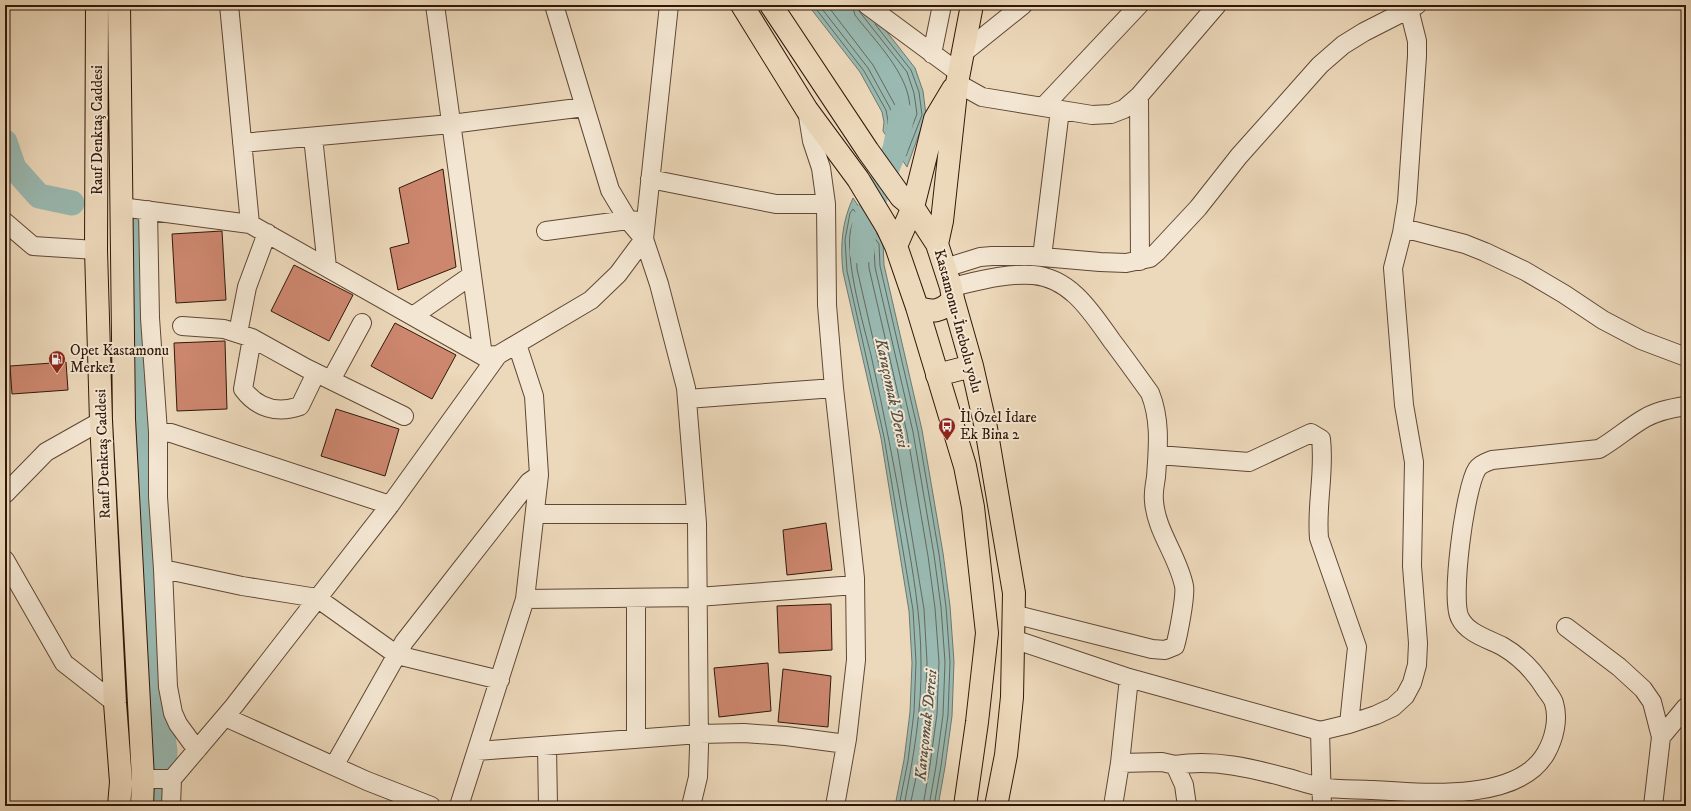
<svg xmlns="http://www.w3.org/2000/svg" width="1691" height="811" viewBox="0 0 1691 811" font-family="'IM FELL DW Pica',serif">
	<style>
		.water { fill: #99b9b1; stroke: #6f786d }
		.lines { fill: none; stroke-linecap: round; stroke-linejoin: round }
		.shore { stroke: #65685c; stroke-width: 1 }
		.river { stroke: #99b9b1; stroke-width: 25 }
		.building { fill: #cd876f; stroke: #311708 }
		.minor-casing { stroke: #604734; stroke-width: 20 }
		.major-casing { stroke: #311708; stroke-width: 24 }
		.minor { stroke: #f3e6d2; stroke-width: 18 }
		.major { stroke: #ecd8ba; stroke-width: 22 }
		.labels { text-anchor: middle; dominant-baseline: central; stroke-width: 4; stroke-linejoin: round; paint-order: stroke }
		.street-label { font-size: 15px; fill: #311708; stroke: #f3e6d2 }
		.poi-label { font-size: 15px; fill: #311708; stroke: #f3e6d2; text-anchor: start }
		.water-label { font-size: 16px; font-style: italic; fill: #555043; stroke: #f3e6d2 }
	</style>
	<rect width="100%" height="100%" fill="#ecd8ba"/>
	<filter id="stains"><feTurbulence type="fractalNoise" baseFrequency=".005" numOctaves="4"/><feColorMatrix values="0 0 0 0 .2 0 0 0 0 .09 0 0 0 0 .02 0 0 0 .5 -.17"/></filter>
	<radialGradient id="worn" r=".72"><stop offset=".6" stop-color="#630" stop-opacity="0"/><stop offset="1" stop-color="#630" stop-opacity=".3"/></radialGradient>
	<!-- water -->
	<path class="water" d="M808 5H866L915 68 923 91 926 115 907 167 883 131 884 122 882 112 860 72Z
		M853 198 883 243 884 265 922 430 943 553 950 606 954 662 952 716 945 767 938 806H895L904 760 910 712 912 663 909 611 881 438 843 272C840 245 842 222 853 198Z"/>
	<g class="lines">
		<!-- shore -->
		<path class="shore" d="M813 5 864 71 886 110 888 121 887 131 904 155 906 156 922 115 919 92 911 70 875 24
			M819 5 868 68 890 108 893 120 892 129 903 145H905L917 114 914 93 907 72 859 11
			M827 5 873 65 896 107 899 119 898 127 901 132H903C928 92 878 45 855 15L852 5
			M899 806 908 761 914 712 916 662 913 610 884 437 847 271 845 240 850 213 853 209 879 244 880 266 918 431 939 554 946 607 950 662 948 715 941 766 934 806
			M904 806C913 759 922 711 921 662 921 617 913 572 905 527 895 470 884 413 871 355 865 330 838 239 855 220L874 246 875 267 913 432 934 555 941 607 945 662 943 715 936 766 929 806
			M910 806 919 763 925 713 927 662 924 609 895 435 857 269 856 242 858 236 868 248 869 268 907 433 928 556 935 608 939 662 937 714 930 765 923 806"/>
		<!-- river -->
		<path class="river" d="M5 142 14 168 39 196 72 203
			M138 224 141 399 148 619 165 751 163 803
			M862 252 864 229 866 219 895 149 902 115"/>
	</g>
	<!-- building -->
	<path class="building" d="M443 169 456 267 398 290 390 248 409 243 399 188Z
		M222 231 226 300 176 303 172 234Z
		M294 265 353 295 329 341 271 311Z
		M395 323 456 355 432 399 371 366Z
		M225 341 227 409 177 411 174 343Z
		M66 362 68 390 12 394 10 366Z
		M336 409 399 429 385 476 321 456Z
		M826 523 832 570 787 575 783 530Z
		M831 604 832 650 779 653 777 606Z
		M768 663 771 711 719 717 714 668Z
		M783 669 831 676 828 727 778 722Z"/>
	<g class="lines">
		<!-- minor casing -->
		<g class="minor-casing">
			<path id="minor" d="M229 5 250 224
				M435 5 483 356
				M554 5 610 190 628 220 644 239 659 284 686 388 697 523 699 747 698 777 691 806
				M867 5 959 73
				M932 54 942 5
				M962 54 1023 5
				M957 83 982 97 1092 115 1111 114 1124 109 1139 96 1217 5
				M1139 96 1140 261
				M1043 107 1139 5
				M807 110 812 141 821 168 826 204 827 305 834 388 855 578 856 660 847 739 835 806
				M313 137 327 267
				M242 143 451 124 585 107
				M650 179 776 204H826
				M121 207 250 224 483 356 498 355
				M148 210 150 318 158 432V497L163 569 168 687 173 713 178 724 197 750
				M5 222 33 246 96 250
				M1403 228 1465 244 1485 252 1525 271 1564 294 1603 320 1641 340 1686 357
				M546 231 628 220 639 221
				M1042 257 1060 110
				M945 268 980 257 992 256H1031L1100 262 1126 263 1150 258 1157 252 1198 208 1239 156 1320 65 1343 45 1364 32 1417 5
				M951 287C978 281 1006 273 1033 275 1071 278 1092 313 1112 341 1125 358 1137 375 1150 393 1161 420 1158 448 1156 477 1155 484 1153 493 1154 501 1156 531 1178 556 1184 586 1186 595 1178 636 1175 646L1165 650 1152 649 1013 614
				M413 316 472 275
				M182 326 224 329 252 338 306 368 404 416
				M238 333 247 287 267 233
				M252 338 243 389C257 408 277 414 300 406L316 373
				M331 380 362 323
				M687 399 834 388
				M158 432 171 433 390 505
				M1158 455 1249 462 1311 433 1321 439C1325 472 1316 505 1319 538L1357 647 1349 724
				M5 494 46 452 101 421
				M535 514H696
				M5 560 64 663 115 703
				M163 569 242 586 317 598 397 655 500 680
				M636 598V739
				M525 599 698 597 855 585
				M1566 627 1619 667 1643 689 1652 702 1661 737 1653 806
				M1013 639 1129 678 1320 731 1322 806
				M225 717 367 781 431 806
				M1320 731 1349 724 1376 715 1393 707 1405 696 1412 683 1417 665 1418 643 1412 566 1414 462 1404 405 1393 268 1402 233 1407 202 1417 56V41L1409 9
				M1661 737 1686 707
				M547 746 548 806
				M477 751 699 734 744 733 786 736 846 744
				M1120 763 1162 762 1175 765 1184 785 1187 806
				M1175 765C1215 759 1251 768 1288 778 1299 781 1310 785 1321 787 1337 790 1356 789 1373 790 1420 793 1518 803 1546 753 1554 739 1559 719 1554 703 1553 699 1549 694 1546 690 1535 672 1521 657 1502 646 1488 639 1467 633 1460 618 1450 600 1465 487 1477 469 1480 464 1487 462 1492 460L1599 449C1615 440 1629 427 1645 418 1657 411 1672 408 1686 406
				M334 766 404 642 529 482 539 475
				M143 779H172
				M171 806 172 779 234 706 390 505 498 355 591 300 618 274 644 239 669 5
				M459 806 525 599 539 475 534 396 517 344
				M1113 806 1120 763 1129 678"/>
		</g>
		<!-- major casing -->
		<g class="major-casing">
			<path id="major" d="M97 5 96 250 101 421 115 703 121 782 119 806
				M119 5 124 419 143 779 142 806
				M742 5 807 110 858 179 887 227 896 246 917 307 965 466 973 507 987 633 977 722 965 806
				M771 5 868 151 901 197 913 207 937 244 951 287 953 299 972 366 986 428 1014 593 1012 697 1006 755 996 806
				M937 244 942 221 957 83 972 5
				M896 246 913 207 935 119 953 89
				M917 307C932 313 942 312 953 299
				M937 375 972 366"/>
		</g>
		<!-- minor -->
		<use href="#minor" class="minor"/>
		<!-- major -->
		<use href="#major" class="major"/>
	</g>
	<!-- icons -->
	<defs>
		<g id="fuel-pin" transform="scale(0.9)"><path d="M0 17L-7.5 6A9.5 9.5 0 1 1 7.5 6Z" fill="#8f2418" stroke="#f3e6d2"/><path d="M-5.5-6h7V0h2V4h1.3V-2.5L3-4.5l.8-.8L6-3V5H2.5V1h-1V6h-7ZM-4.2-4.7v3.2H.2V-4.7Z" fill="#fff"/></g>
		<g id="bus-pin" transform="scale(0.9)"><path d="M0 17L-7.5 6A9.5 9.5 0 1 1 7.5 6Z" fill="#8f2418" stroke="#f3e6d2"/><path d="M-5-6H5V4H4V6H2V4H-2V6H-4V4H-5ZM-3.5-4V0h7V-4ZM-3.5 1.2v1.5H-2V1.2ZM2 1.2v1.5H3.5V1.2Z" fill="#fff"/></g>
	</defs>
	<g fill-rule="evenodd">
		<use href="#fuel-pin" x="57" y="359"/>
		<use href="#bus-pin" x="947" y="426"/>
	</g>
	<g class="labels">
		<!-- street labels -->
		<g class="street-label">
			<text transform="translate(97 130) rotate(-90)">Rauf Denktaş Caddesi</text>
			<text transform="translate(958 321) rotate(75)">Kastamonu-İnebolu yolu</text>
			<text transform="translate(103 454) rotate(-92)">Rauf Denktaş Caddesi</text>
		</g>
		<!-- poi labels -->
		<g class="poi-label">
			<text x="70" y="350">Opet Kastamonu<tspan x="70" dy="17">Merkez</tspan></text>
			<text x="960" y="417">İl Özel İdare<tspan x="960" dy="17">Ek Bina 2</tspan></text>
		</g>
		<!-- water labels -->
		<g class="water-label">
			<text transform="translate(892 393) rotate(78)">Karaçomak Deresi</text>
			<text transform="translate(926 725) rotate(-84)">Karaçomak Deresi</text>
		</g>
	</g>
	<!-- margin -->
	<rect width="1691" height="811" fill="none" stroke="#ecd8ba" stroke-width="20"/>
	<rect x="6" y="6" width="1679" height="799" fill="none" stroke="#311708" stroke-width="2"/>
	<rect x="10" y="10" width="1671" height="791" fill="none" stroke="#311708"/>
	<rect width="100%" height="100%" filter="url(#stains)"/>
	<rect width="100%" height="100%" fill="url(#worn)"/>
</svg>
